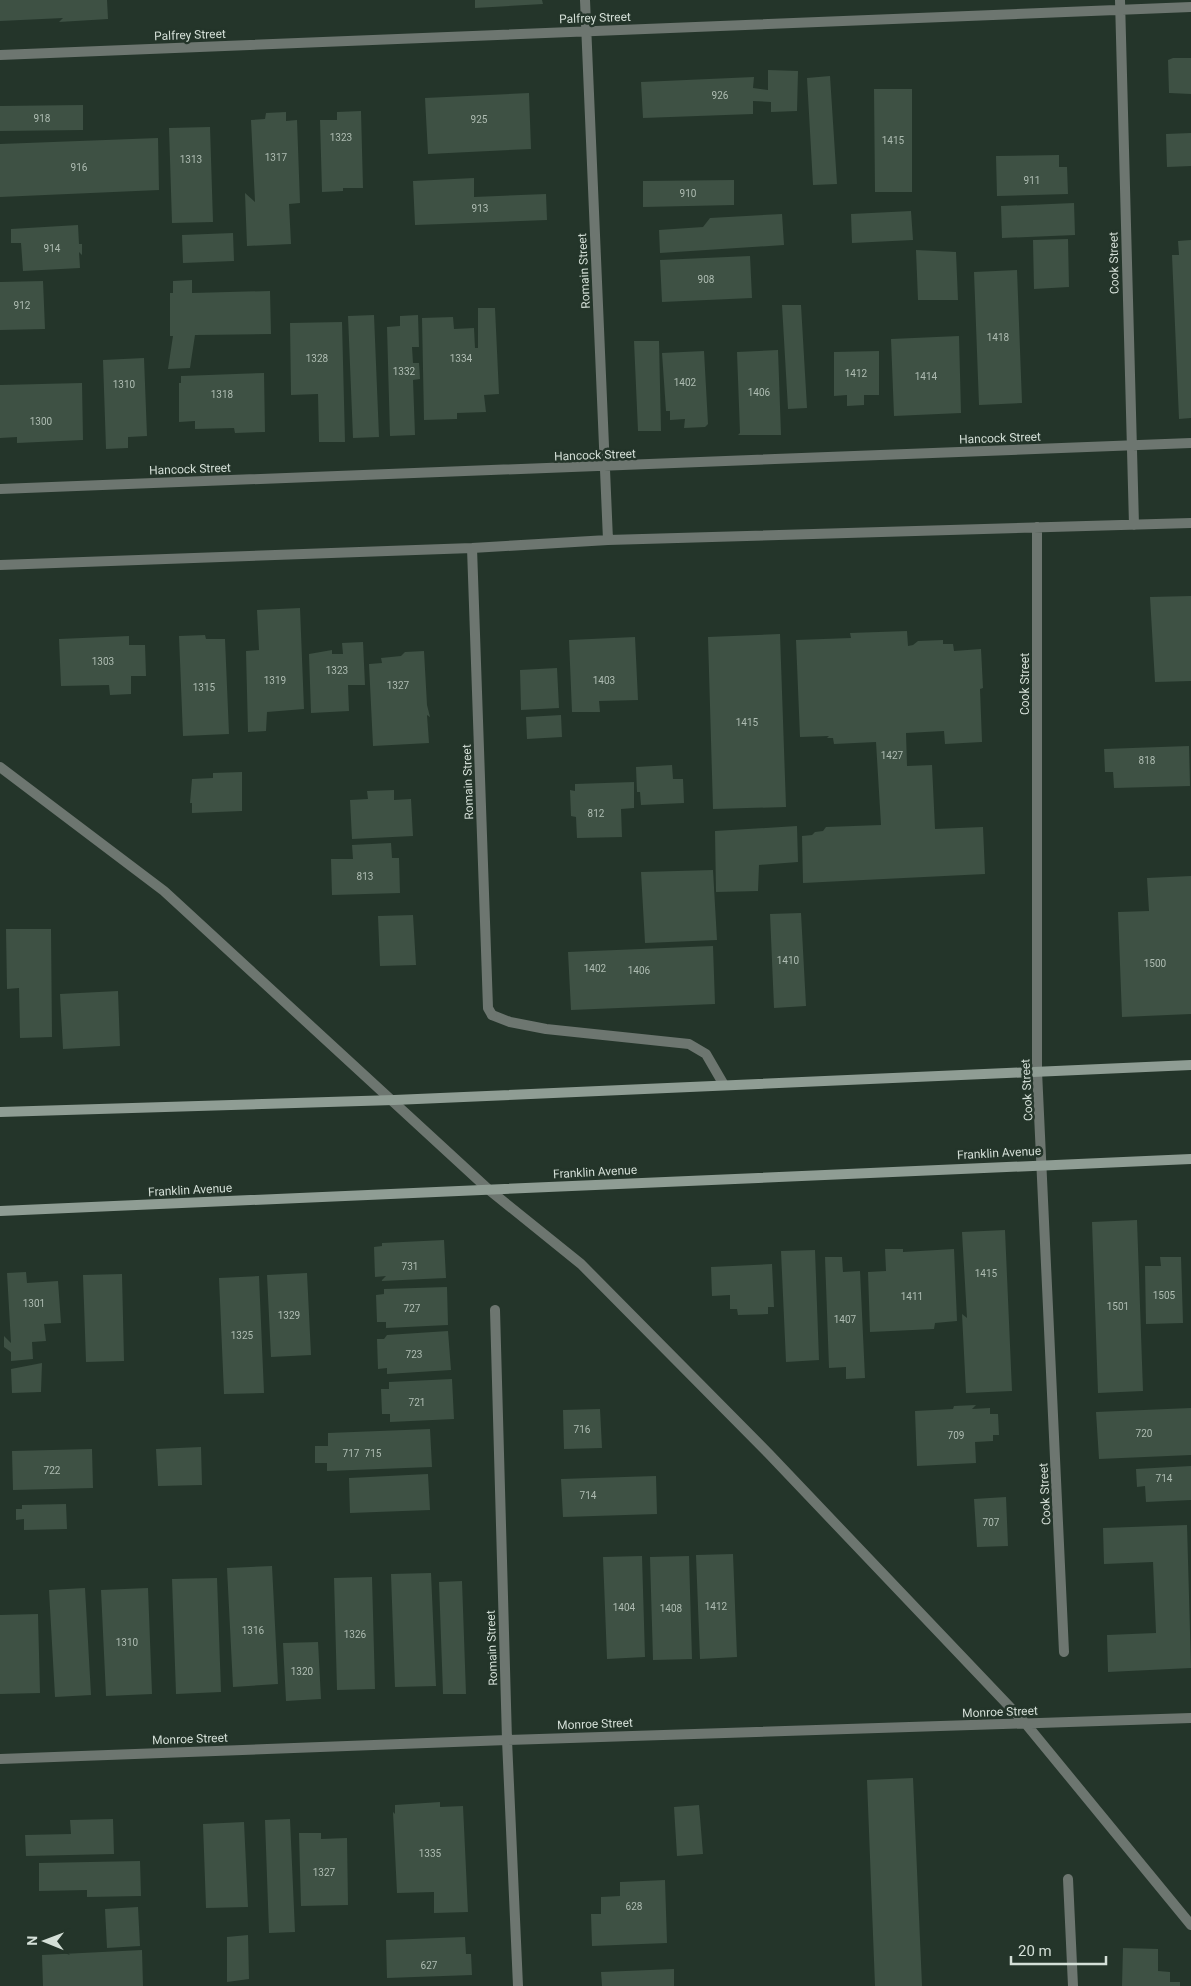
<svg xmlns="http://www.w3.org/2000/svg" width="1191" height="1986" viewBox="0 0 1191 1986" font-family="Roboto,sans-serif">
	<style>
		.building { fill: #3e5144 }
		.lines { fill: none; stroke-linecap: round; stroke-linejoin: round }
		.lane { stroke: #6d7670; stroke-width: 10 }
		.street { stroke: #6d7670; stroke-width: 10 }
		.secondary { stroke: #8f9d94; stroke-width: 10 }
		.labels { text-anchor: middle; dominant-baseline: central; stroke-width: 5; stroke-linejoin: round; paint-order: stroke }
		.number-label { font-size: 10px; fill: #aebcb2 }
		.street-label { font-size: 12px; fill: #d4dfd7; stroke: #24352a }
	</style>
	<rect width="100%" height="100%" fill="#24352a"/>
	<!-- building -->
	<path class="building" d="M0 0H107L108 19 59 22 63 18 0 21Z
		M475 0H542L543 4 475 8Z
		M1173 58H1191V94L1169 93 1168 60Z
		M768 70 798 71 797 111 771 112V102L753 101V114L643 118 641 82 754 77 753 88 768 90Z
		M830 76 837 184 813 185 807 78Z
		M874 89H912V192H875Z
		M529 93 531 149 428 154 425 98Z
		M83 105V130L0 131V106Z
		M361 111 363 188H343V191L322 192 320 120H337V112Z
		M286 112V121L297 120 300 203 289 204 291 244 247 246 245 193 255 202 251 120 265 119 266 113Z
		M210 127 213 222 172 223 169 128Z
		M1191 133V166L1167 167 1166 134Z
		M158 138 159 190 0 197V144Z
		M1059 155V167H1067L1068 194 997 196 996 156Z
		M474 178V197L546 194 547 220 415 225 413 181Z
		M734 180V205L643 207V181Z
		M1074 203 1075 235 1002 238 1001 206Z
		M911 211 913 240 852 243 851 214Z
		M782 214 784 245 660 253 659 230 703 227 710 218Z
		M78 225 79 244H82V255L79 252 80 268 23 271 21 243H11V229Z
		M233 233 234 261 183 263 182 235Z
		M1068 239 1069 287 1034 289 1033 240Z
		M1191 240V418L1179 419 1172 255H1179L1178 241Z
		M916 250 956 252 958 300H918Z
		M750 256 752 298 662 302 660 260Z
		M1017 270 1022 403 979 405 974 272Z
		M192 280V293L270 291 271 334 195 335 190 368 168 369 173 336H170V293H173V281Z
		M43 281 45 329 0 330V282Z
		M782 305H801L807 408 788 409Z
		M478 308H495L499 394 484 395 486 412 457 413V419L424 420 422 318 453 317 454 329 474 328 475 348H478Z
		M374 315 379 437 353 438 348 316Z
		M418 315 419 347H412L413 363H419L420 379 413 380 415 435 390 436 387 327 400 326V316Z
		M342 322 345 442H319L318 394 291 395 290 323Z
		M959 336 961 413 894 416 891 339Z
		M634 341H659L661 431H638Z
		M778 350 781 435H738L740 433 737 352Z
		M704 351 708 424 705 427 684 428 685 419 670 420V411H666L662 353Z
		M879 351V395H864V405L847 406V395L834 396V352Z
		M144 358 147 436 128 437V448L106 449 103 360Z
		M264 373 265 432 235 433 234 428 195 429V421L179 422V383H181V376Z
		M82 383 83 440 17 443V437L0 438V385Z
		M1191 596V681L1155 682 1150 597Z
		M300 608 304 709 267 712 266 731 248 732 246 651 259 650 257 610Z
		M907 631 908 646 913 645 918 641 943 640V644H953L954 651 981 649 983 688 980 689 982 742 945 744 944 731 906 733 907 766 932 765 935 829 983 827 985 874 803 883 802 836 812 835 815 832 823 831 826 827 881 825 876 742 834 744 833 738H827L829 736 800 737 796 640 851 638 850 633Z
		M780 634 786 807 713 809 708 637Z
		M205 635 206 639H225L229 734 183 736 179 636Z
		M129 636V645H145L146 676H131V694L110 695 109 685 61 686 59 639Z
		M635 637 638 700 599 701 600 712H572L569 640Z
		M363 642 365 685H348L349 711 311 713 309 654 332 650V654H343L342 643Z
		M424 651 427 705 430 717 427 715 429 743 373 746 369 664 382 663 381 658 401 656 405 652Z
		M557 668 559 708 521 710 520 670Z
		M561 715 562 737 527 739 526 717Z
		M1189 746 1190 786 1114 788 1113 772H1105L1104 749Z
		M672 765 673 779H683L684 803 641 805 640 792H637L636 767Z
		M242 772V811L192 813V803H190L192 779 213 778V773Z
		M634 782V808L621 809 622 837 577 838 576 817 571 816 570 790 575 791V784Z
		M394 790V800L411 799 413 836 352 839 350 800 368 799 367 791Z
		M797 826 798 862 759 865 758 891 716 892 715 831Z
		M391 843 392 858H399L400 893 332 895 331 859H353L352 845Z
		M713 870 717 940 645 943 641 872Z
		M1191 876V1014L1122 1017 1118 912 1149 911 1147 878Z
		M801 913 806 1006 774 1008 770 914Z
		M413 915 416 965 380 966 378 916Z
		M6 929H51L52 1037 20 1038 19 988 7 989Z
		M713 946 715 1004 571 1010 568 952Z
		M118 991 120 1046 63 1049 60 994Z
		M1137 1220 1143 1391 1098 1393 1092 1222Z
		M1005 1230 1012 1391 966 1393 962 1314 967 1318 962 1232Z
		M444 1240 446 1278 381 1281 386 1276 375 1277 374 1247 382 1246V1243Z
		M885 1249H903V1252L954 1249 957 1321 935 1323 934 1329 870 1332 868 1272 886 1271Z
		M815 1250 819 1360 786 1362 781 1251Z
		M825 1257H842L843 1272 860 1271 865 1378 846 1379V1367L829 1368Z
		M1160 1257H1181L1183 1323 1146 1324 1145 1266H1161Z
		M772 1264 774 1307H768V1314L738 1315 737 1309H730V1295L712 1296 711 1267Z
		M26 1272 27 1283 58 1281 61 1323 44 1324 46 1341 32 1342 33 1359 11 1361V1352L4 1347V1336L11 1343 7 1273Z
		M307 1273 311 1355 271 1357 267 1275Z
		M122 1274 124 1361 86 1362 83 1275Z
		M259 1276 264 1393 224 1394 219 1278Z
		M447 1287 448 1325 386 1328V1322H377L376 1295 384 1294V1289Z
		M448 1331 451 1370 387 1374V1368L378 1369 377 1339H384L387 1335Z
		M42 1363 41 1392 12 1393 11 1369Z
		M452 1379 454 1419 390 1422V1414H382L381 1389H389V1382Z
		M976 1405 972 1409 990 1408V1414H998L999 1435H993V1441L975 1442 976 1463 917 1466 915 1411 953 1409 954 1406Z
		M1191 1408V1455L1099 1459 1096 1412Z
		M600 1409 602 1448 564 1449 563 1410Z
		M430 1429 432 1467 327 1471V1463H315V1446H328V1433Z
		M201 1447 202 1485 158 1486 156 1449Z
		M92 1449 93 1488 13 1490 12 1451Z
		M1191 1466V1500L1146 1502 1145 1486 1137 1487 1136 1469Z
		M428 1474 430 1510 350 1513 349 1478Z
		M656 1476 657 1514 563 1517 561 1479Z
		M1006 1497 1008 1546 977 1547 974 1499Z
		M66 1504 67 1529 24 1530V1519L16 1520V1509H22V1505Z
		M1187 1525 1191 1668 1108 1672 1107 1635 1156 1633 1153 1562 1104 1564 1103 1528Z
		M733 1554 737 1657 700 1659 696 1555Z
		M642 1556 645 1657 607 1659 603 1557Z
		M689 1556 692 1659 653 1660 650 1557Z
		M272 1566 278 1684 233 1687 227 1568Z
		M431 1573 436 1686 395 1687 391 1574Z
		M372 1577 375 1689 337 1690 334 1578Z
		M217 1578 221 1692 176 1694 172 1579Z
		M462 1581 466 1694H443L439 1582Z
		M85 1588 91 1695 55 1697 49 1590Z
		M148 1588 152 1694 106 1696 101 1590Z
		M38 1614 40 1693 0 1694V1615Z
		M318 1642 321 1699 286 1701 283 1643Z
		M913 1778 922 1986H875L867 1780Z
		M440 1802V1807L463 1806 468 1912 434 1913V1892L397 1893 393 1812 395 1814V1805Z
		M699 1805 703 1854 677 1856 674 1807Z
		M113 1819 114 1854 26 1856 25 1835 71 1834 70 1820Z
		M290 1819 295 1932 269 1933 265 1820Z
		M244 1822 248 1907 206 1908 203 1824Z
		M299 1833H321V1839L347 1838 348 1905 301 1906Z
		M140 1861 141 1896 87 1897V1890L39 1891V1863Z
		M665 1880 667 1943 592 1946 591 1914H601V1897L620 1896V1882Z
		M138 1907 140 1946 107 1948 105 1909Z
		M248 1935 249 1979 227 1982V1937Z
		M465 1937 466 1954H471L472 1975 387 1978 386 1940Z
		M1123 1948 1158 1949V1971L1170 1972V1982H1180V1986H1122Z
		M142 1950 143 1986H43L42 1955Z
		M674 1969V1986H602L601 1972Z"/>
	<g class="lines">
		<!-- lane -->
		<path class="lane" d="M492 1015 510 1022 546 1029 689 1044 706 1054 724 1085"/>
		<!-- street -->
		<path class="street" d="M585 0 608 540
			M1120 0 1134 525
			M0 55 1191 7
			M0 489 1191 443
			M1037 527V1071L1064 1652
			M472 548 488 1008 492 1015
			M0 565 472 548 608 540 1191 523
			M0 767 164 891 488 1189 581 1264 769 1454 1026 1724 1191 1925
			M495 1310 507 1740 518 1986
			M0 1759 507 1740 1191 1718
			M1068 1879 1073 1986"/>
		<!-- secondary -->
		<path class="secondary" d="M0 1112 394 1100 1191 1065
			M0 1211 1191 1159"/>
	</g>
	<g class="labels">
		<!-- number labels -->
		<g class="number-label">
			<text x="720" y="95">926</text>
			<text x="42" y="118">918</text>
			<text x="479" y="119">925</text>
			<text x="341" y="137">1323</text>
			<text x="893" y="140">1415</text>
			<text x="276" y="157">1317</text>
			<text x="191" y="159">1313</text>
			<text x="79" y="167">916</text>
			<text x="1032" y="180">911</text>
			<text x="688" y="193">910</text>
			<text x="480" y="208">913</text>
			<text x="52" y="248">914</text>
			<text x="706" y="279">908</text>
			<text x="22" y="305">912</text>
			<text x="998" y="337">1418</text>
			<text x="317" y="358">1328</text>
			<text x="461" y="358">1334</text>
			<text x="404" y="371">1332</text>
			<text x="856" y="373">1412</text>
			<text x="926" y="376">1414</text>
			<text x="685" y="382">1402</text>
			<text x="124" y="384">1310</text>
			<text x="759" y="392">1406</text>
			<text x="222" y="394">1318</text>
			<text x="41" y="421">1300</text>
			<text x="103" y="661">1303</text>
			<text x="337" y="670">1323</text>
			<text x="275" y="680">1319</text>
			<text x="604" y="680">1403</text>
			<text x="398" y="685">1327</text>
			<text x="204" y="687">1315</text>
			<text x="747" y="722">1415</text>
			<text x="892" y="755">1427</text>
			<text x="1147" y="760">818</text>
			<text x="596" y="813">812</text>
			<text x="365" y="876">813</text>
			<text x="788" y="960">1410</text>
			<text x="1155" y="963">1500</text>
			<text x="595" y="968">1402</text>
			<text x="639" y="970">1406</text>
			<text x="410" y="1266">731</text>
			<text x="986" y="1273">1415</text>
			<text x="1164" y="1295">1505</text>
			<text x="912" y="1296">1411</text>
			<text x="34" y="1303">1301</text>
			<text x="1118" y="1306">1501</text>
			<text x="412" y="1308">727</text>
			<text x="289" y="1315">1329</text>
			<text x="845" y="1319">1407</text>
			<text x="242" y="1335">1325</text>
			<text x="414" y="1354">723</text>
			<text x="417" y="1402">721</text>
			<text x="582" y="1429">716</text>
			<text x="1144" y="1433">720</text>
			<text x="956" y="1435">709</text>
			<text x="351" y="1453">717</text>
			<text x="373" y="1453">715</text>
			<text x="52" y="1470">722</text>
			<text x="1164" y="1478">714</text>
			<text x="588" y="1495">714</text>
			<text x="991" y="1522">707</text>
			<text x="716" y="1606">1412</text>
			<text x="624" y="1607">1404</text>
			<text x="671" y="1608">1408</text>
			<text x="253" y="1630">1316</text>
			<text x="355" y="1634">1326</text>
			<text x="127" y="1642">1310</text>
			<text x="302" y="1671">1320</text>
			<text x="430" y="1853">1335</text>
			<text x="324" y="1872">1327</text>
			<text x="634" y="1906">628</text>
			<text x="429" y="1965">627</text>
		</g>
		<!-- street labels -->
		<g class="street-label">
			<text transform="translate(595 18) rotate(-2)">Palfrey Street</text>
			<text transform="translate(190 35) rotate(-2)">Palfrey Street</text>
			<text transform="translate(1114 263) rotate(-91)">Cook Street</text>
			<text transform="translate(584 271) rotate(-93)">Romain Street</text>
			<text transform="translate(1000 438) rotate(-2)">Hancock Street</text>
			<text transform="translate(595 455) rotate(-2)">Hancock Street</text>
			<text transform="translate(190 469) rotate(-2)">Hancock Street</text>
			<text transform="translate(1025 684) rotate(-90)">Cook Street</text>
			<text transform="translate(468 782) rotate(-92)">Romain Street</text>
			<text transform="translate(1027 1090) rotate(-93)">Cook Street</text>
			<text transform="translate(999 1153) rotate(-3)">Franklin Avenue</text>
			<text transform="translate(595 1172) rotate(-3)">Franklin Avenue</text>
			<text transform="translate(190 1190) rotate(-3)">Franklin Avenue</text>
			<text transform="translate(1045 1494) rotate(-93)">Cook Street</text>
			<text transform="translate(492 1648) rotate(-92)">Romain Street</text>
			<text transform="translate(1000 1712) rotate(-2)">Monroe Street</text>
			<text transform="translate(595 1724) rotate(-2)">Monroe Street</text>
			<text transform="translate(190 1739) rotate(-2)">Monroe Street</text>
		</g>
	</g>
	<!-- north arrow -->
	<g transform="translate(45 1941) rotate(271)" stroke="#24352a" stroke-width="4" paint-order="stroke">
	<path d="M0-4L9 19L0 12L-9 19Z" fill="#d4dfd7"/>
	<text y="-8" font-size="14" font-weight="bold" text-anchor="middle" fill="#d4dfd7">N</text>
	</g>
	<!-- scale -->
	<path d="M1011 1956v8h95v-8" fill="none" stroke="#d4dfd7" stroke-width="2.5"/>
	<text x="1018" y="1956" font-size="15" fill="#d4dfd7" stroke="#24352a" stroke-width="4" paint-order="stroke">20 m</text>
</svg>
